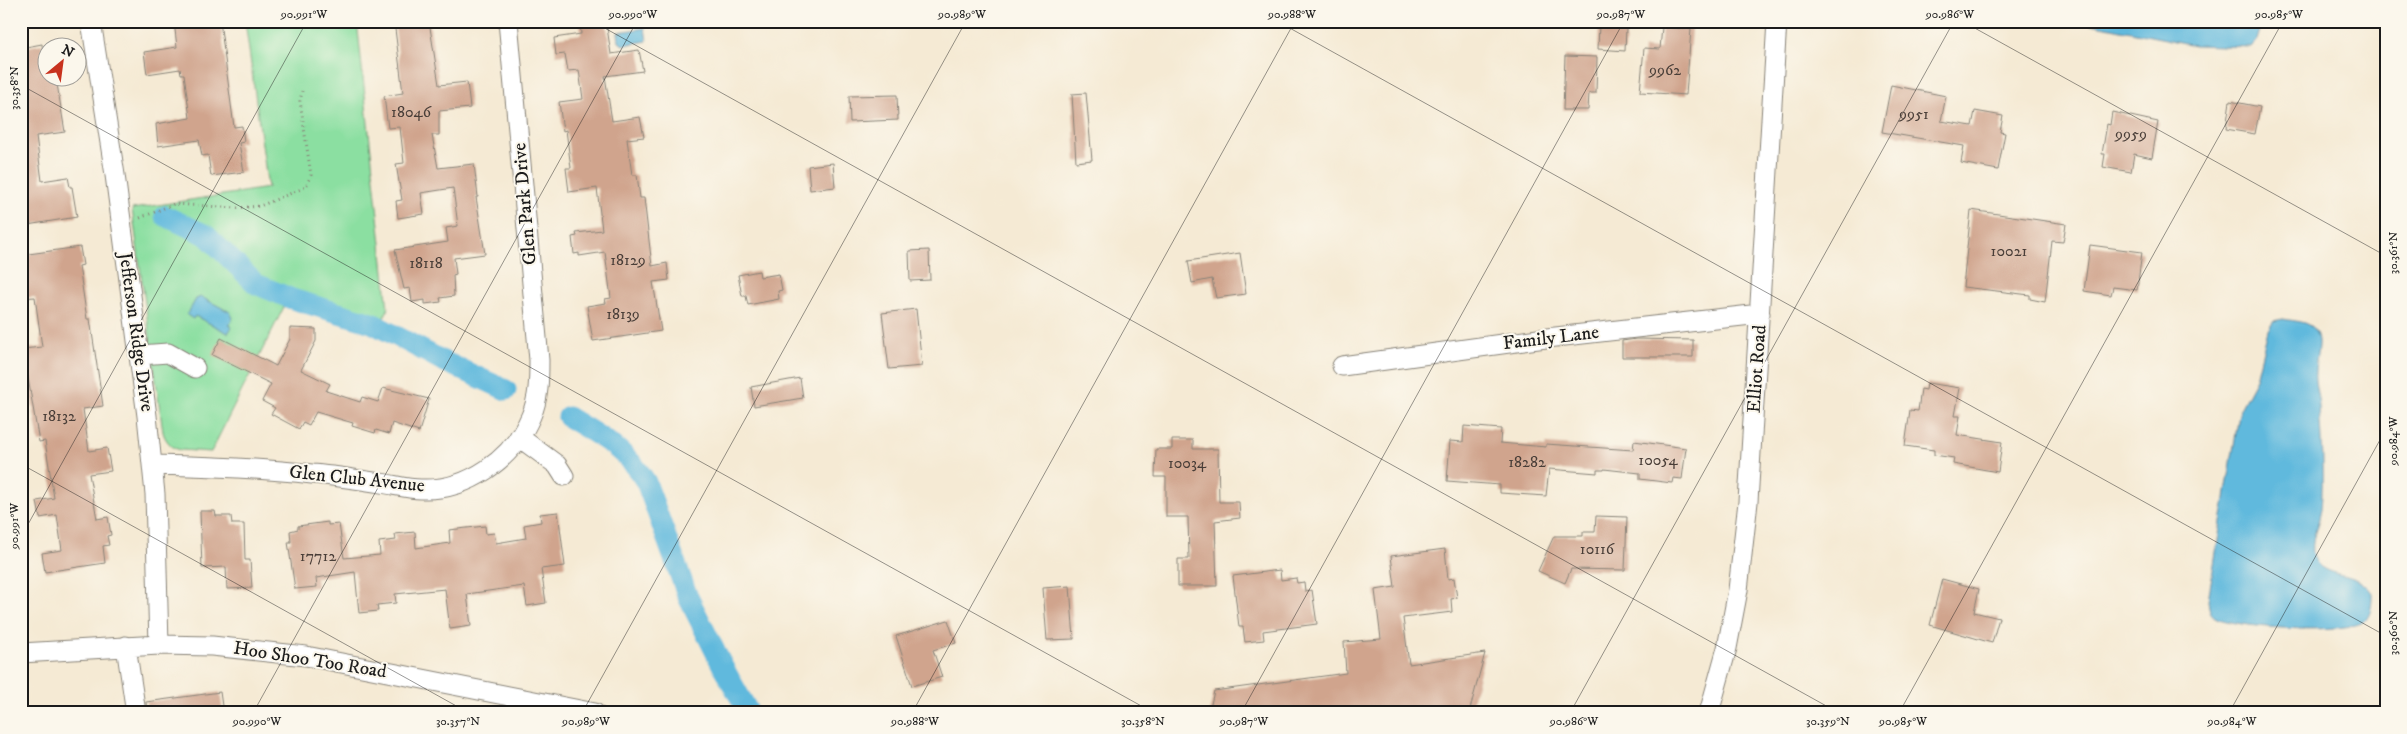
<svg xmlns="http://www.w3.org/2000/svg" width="2407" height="734" viewBox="0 0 2407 734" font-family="'IM FELL DW Pica',serif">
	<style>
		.green { fill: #8bdfa1; stroke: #547e5e }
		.water { fill: #60b9dd; stroke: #3e6a7c }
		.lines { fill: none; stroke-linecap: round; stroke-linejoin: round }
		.canal { stroke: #60b9dd; stroke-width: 21 }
		.building { fill: #d0a48d }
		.minor-casing { stroke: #888378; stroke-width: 21 }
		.path { stroke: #888378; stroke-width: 3; stroke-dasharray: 1 4; stroke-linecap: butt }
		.minor { stroke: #fff; stroke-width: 19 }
		.ticks { fill: none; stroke: #1c1c1c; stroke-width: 1; stroke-opacity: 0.45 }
		.labels { text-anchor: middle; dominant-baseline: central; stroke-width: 4; stroke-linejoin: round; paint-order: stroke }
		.number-label { font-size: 16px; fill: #493e38 }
		.street-label { font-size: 19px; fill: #1c1c1c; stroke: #fbf7ec }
		.neatline { fill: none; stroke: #1c1c1c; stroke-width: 2 }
		.ticks-label { font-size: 12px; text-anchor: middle; fill: #1c1c1c }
	</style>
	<rect width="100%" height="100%" fill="#fbf7ec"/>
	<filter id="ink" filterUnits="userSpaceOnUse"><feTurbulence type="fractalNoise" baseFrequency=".02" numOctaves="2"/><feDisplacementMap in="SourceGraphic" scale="10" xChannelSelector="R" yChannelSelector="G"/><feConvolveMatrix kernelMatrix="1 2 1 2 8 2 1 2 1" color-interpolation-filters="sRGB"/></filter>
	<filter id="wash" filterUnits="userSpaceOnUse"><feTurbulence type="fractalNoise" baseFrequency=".0096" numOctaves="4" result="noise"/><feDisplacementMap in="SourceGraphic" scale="20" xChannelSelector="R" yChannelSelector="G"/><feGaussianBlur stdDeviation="1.12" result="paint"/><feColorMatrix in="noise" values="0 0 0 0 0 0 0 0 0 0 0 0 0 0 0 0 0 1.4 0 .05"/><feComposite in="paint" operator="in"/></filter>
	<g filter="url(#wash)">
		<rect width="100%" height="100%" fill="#f5ead4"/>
		<!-- green -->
		<path class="green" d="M245 21H357L388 309 383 320 292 291 211 452 181 450C172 449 165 440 163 432L132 209 268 188Z"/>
		<!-- water -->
		<path class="water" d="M2077 21H2263L2257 40 2251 47 2195 45Z
			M645 28 647 41 623 45 619 42 618 32Z
			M201 297 230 312 233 318 229 325 232 327 228 333 195 316 193 319 187 315 196 299Z
			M2283 319C2293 321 2309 321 2315 331 2322 342 2315 359 2315 372 2314 383 2318 395 2319 406 2321 439 2324 475 2321 509 2319 524 2309 542 2314 557 2321 580 2358 569 2372 593 2372 603 2372 613 2364 621 2349 635 2233 628 2215 617 2209 613 2209 607 2208 600L2240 409 2256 379 2268 330 2273 321Z"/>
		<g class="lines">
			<!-- canal -->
			<path class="canal" d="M165 216 206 235 256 284 292 299 372 323 443 361 506 390
				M568 417C600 437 625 448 646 482L688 597 723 667 749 713"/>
		</g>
		<g id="blocks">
			<!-- building -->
			<path class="building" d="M174 21H220L234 127 242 126 244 142 239 143 244 172 211 176 208 155 202 156 199 140 158 146 156 124 190 118 184 74H181L180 69 147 74 144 52 177 47Z
				M394 21H429L439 85 467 82 470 108 439 111V135H432L438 168 474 164 478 197H476L485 254 454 258 456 274 453 275 454 296 440 298 441 302 425 304V300L412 302 410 288 404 289 395 250 448 242 446 228 458 226 453 188 421 193 424 214 398 218 396 201 402 200 396 164 404 163 400 127 388 128 384 96 403 93Z
				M580 21H606L611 54 639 50 643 71 605 76 612 121 640 117 644 137 627 139 632 175H637L640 198H644L652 266 667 263 669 280 653 282 661 331 593 341 587 306 606 303 605 299 611 298 605 252 579 256V253L574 254 572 237 577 236 576 233 602 230 597 188 569 192 566 168H571L566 130 563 131 559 102 583 99 579 70 568 71 565 54 556 55 554 38 581 34Z
				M1599 25 1626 28 1625 51 1598 49Z
				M1662 27 1691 29 1686 95 1640 92 1644 48 1660 49Z
				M42 44 43 53 48 52V78H56L65 132 36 136 42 181 68 177 70 187H72L77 217 21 226V103H27V97L21 94V48Z
				M1565 56 1597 57 1596 93H1589L1588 110H1563Z
				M1891 85 1946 96 1941 121 1972 126 1975 111 2003 116 2000 132 2005 133 1998 170 1961 163 1964 146 1882 132Z
				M1086 93 1092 160 1076 162 1072 94Z
				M897 95 898 120 850 122 849 96Z
				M2230 101 2260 107 2255 134 2226 129Z
				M2112 112 2158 122 2152 158 2134 154 2131 172 2103 167 2105 154H2102L2107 124 2110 125Z
				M833 163 835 187 810 190 808 166Z
				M1971 210 2066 224 2063 242 2052 241 2045 302 2030 299V295L1963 287Z
				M2090 245 2142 252 2137 290 2113 287 2111 295 2084 291Z
				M80 247 83 265 79 266 87 319H90L103 406 83 409 89 451 107 448 111 471 89 474 97 519 108 517 111 535 107 536 109 545 103 546 105 563 45 572 42 553 62 550 57 515 40 518 37 501 54 498 45 441 39 442 23 349 42 347 35 297 21 298V255Z
				M929 250 930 280 910 281 909 251Z
				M1240 253 1246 294 1216 298 1212 279 1192 283 1188 261Z
				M759 271 760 277 779 274 782 290 778 291 779 299 748 305 746 296H742L738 275Z
				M916 309 922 366 889 369 882 313Z
				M290 328 316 329V341L301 370 330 384 326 391 360 402 362 397 378 402 383 388 429 399 419 432 392 423 389 434 376 430 375 433 352 426 353 423 316 412 309 425 303 422 299 429 271 414 275 408 262 401 271 384 212 355 221 338 276 366 290 339Z
				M1636 339 1693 340V357H1622V341Z
				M800 378 803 398 754 406 751 387Z
				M1927 383 1960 388 1955 416H1960L1957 435 2002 442 1998 472 1953 464 1954 458 1934 455V450L1905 446 1910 410 1918 411 1921 389 1926 390Z
				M1464 426 1501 429 1500 443 1546 447V444L1633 450 1634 441 1686 448 1682 479 1673 478 1672 483 1640 479V473L1604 469V470H1597V473L1549 469 1546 496 1500 493V485L1447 481 1450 441 1463 442Z
				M1172 440H1193V449H1218L1219 502H1239L1240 518 1215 521 1217 586H1178V559H1189L1188 517H1166V477H1155L1156 449H1172Z
				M200 511H215L216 516H231L232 524H244L245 560H250L252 588 227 589 226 567 202 568Z
				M558 512 565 566 541 569 546 603 527 606 524 586 467 594 471 626 450 629 445 589 395 594 396 603 377 605 378 611 359 613 355 572 316 578 317 587 295 589 288 542H291L290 531 298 529V526L328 522V525L339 524 344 558 380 555 379 542 396 540 395 534 415 532 416 548 450 543 449 530 485 526 486 534 494 533 496 543 526 538 524 525 541 522 540 514Z
				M1596 516 1627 517 1625 570 1571 569 1565 583 1538 571 1554 536H1583V532H1595Z
				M1445 549 1448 579 1454 578 1457 598 1451 599 1452 612 1403 618 1409 664 1485 653 1469 713H1209L1214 691 1346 673 1344 642 1381 639 1375 590 1395 587 1391 556Z
				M1280 570 1281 580 1296 578 1297 583 1304 582 1305 591 1312 590 1317 624 1263 631 1264 640 1245 642 1243 627H1239L1233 576Z
				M1942 579 1979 589 1974 612 1999 618 1992 643 1930 625Z
				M1070 586 1074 639 1047 640 1043 588Z
				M948 620 956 643 933 650 942 677 912 686 896 636Z
				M220 692 223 713H147L146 702Z"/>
		</g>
	</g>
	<g filter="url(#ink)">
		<use href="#blocks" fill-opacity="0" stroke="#888378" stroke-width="1"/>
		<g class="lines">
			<!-- minor casing -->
			<g class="minor-casing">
				<path id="minor" d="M91 21 115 175 147 416 155 494 159 645
					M140 355 168 353 195 368
					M1342 366 1538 339 1760 314
					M519 437 557 465 564 476
					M152 465C206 466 259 468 312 474 337 476 362 480 387 484 398 486 409 489 421 489 468 491 513 459 531 416 539 398 539 379 539 360L508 21
					M126 646 136 713
					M21 653 159 645 212 646 306 656 595 713
					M1709 713 1727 648 1738 590 1748 502 1777 21"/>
			</g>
			<!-- path -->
			<path class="path" d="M140 218 174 204 237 208 260 206 306 187 311 175 300 101 302 91"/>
			<!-- minor -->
			<use href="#minor" class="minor"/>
		</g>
	</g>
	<!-- ticks -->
	<path class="ticks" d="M592 21 1839 713M1277 21 2386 636M1962 21 2386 256M21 85 1154 713M21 464 469 713M21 537 307 21M253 713 637 21M582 713 966 21M912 713 1295 21M1241 713 1624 21M1570 713 1954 21M1899 713 2283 21M2229 713 2386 429"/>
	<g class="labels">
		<!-- number labels -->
		<g class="number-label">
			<text x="1665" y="70">9962</text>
			<text x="411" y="112">18046</text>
			<text x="1914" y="114">9951</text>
			<text x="2131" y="134">9959</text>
			<text x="2009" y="251">10021</text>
			<text x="628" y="260">18129</text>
			<text x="426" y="263">18118</text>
			<text x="623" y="314">18139</text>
			<text x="59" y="416">18132</text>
			<text x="1658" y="460">10054</text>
			<text x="1527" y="462">18282</text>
			<text x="1187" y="463">10034</text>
			<text x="1597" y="549">10116</text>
			<text x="318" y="556">17712</text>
		</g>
		<!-- street labels -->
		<g class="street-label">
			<text transform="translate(525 204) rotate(-95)">Glen Park Drive</text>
			<text transform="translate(136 332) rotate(82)">Jefferson Ridge Drive</text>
			<text transform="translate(1551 338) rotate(-7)">Family Lane</text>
			<text transform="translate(1757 369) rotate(-86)">Elliot Road</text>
			<text transform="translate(357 479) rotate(6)">Glen Club Avenue</text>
			<text transform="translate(310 660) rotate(9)">Hoo Shoo Too Road</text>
		</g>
	</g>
	<!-- margin -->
	<rect width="2407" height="734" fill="none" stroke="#fbf7ec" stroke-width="55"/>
	<!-- north arrow -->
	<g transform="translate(62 62) rotate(29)"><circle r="24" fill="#fbf7ec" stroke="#a29f99"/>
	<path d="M0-4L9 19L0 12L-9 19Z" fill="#c8321e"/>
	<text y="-8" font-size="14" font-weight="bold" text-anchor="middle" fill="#1c1c1c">N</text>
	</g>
	<rect x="28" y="28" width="2352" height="678" class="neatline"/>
	<g class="ticks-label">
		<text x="304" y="18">90.991°W</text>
		<text x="633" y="18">90.990°W</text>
		<text x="962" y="18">90.989°W</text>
		<text x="1292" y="18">90.988°W</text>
		<text x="1621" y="18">90.987°W</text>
		<text x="1950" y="18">90.986°W</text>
		<text x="2279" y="18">90.985°W</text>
		<text transform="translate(14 88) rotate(-90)" y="4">30.358°N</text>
		<text transform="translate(2393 253) rotate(-90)" y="4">30.361°N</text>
		<text transform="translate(2393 441) rotate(-90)" y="4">90.984°W</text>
		<text transform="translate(14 526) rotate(-90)" y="4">90.991°W</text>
		<text transform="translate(2393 633) rotate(-90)" y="4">30.360°N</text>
		<text x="257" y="725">90.990°W</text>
		<text x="458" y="725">30.357°N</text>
		<text x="586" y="725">90.989°W</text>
		<text x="915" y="725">90.988°W</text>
		<text x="1143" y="725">30.358°N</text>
		<text x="1244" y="725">90.987°W</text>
		<text x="1574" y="725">90.986°W</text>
		<text x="1828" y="725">30.359°N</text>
		<text x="1903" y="725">90.985°W</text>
		<text x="2232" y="725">90.984°W</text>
	</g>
</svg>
